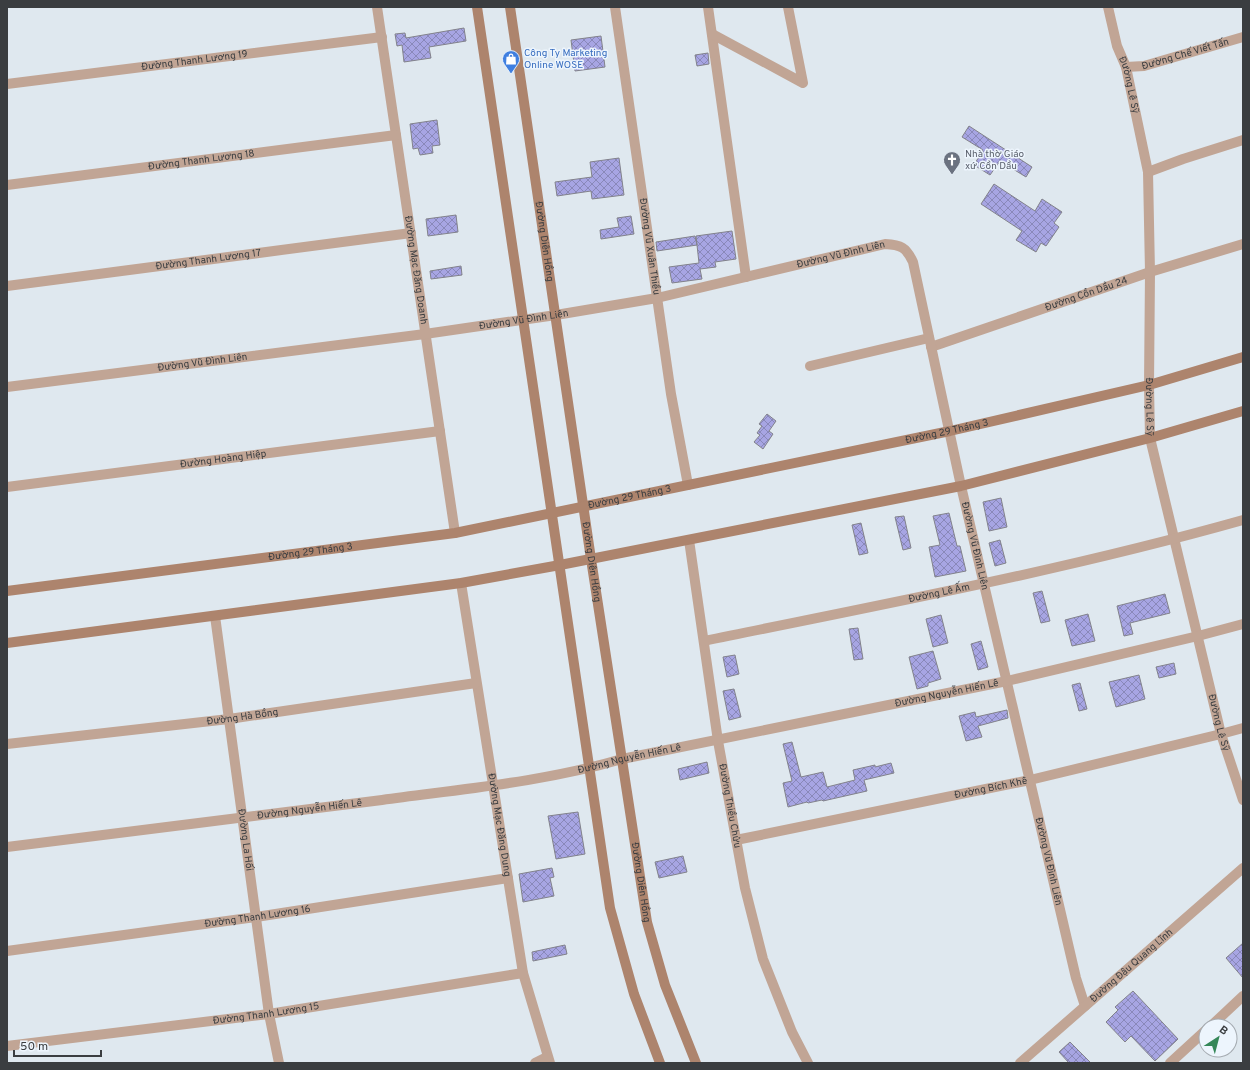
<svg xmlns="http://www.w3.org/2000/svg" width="1250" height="1070" viewBox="0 0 1250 1070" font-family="Overpass,sans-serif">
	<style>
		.building { fill: url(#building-cross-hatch); stroke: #82828b }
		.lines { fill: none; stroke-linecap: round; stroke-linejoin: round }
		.street { stroke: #c1a595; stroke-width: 10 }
		.secondary { stroke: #ad846d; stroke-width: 10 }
		.labels { text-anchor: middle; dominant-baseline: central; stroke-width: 3; stroke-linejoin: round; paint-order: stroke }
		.shop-label { font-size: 10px; fill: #366cbe; stroke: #edf5fd; text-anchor: start }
		.street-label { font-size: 10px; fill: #3a3d40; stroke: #edf5fd }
		.worship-label { font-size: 10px; fill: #5b616d; stroke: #edf5fd; text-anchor: start }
	</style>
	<defs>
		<pattern id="building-cross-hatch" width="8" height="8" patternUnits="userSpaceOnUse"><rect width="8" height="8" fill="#a7a5e3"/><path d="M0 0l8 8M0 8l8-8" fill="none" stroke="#8988b9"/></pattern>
	</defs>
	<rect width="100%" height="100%" fill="#dfe8ef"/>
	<!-- building -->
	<path class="building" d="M464 28 466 41 429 47 431 58 404 62 402 45 397 46 395 34 405 33 406 38Z
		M601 36 605 67 575 71 571 40Z
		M708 53 709 64 697 66 695 55Z
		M437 120 440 145 432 146 433 153 420 155 418 148 413 149 410 124Z
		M969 126 1032 167 1026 177 1000 161 990 175 974 165 983 150 962 137Z
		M619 158 624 195 592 199 591 191 557 196 555 182 592 177 590 162Z
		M994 184 1035 211 1042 199 1062 212 1054 223 1059 227 1046 246 1041 243 1036 252 1016 240 1022 231 981 204Z
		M456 215 458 232 428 236 426 219Z
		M631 216 634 234 601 239 600 230 619 227 617 218Z
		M732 231 736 259 715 262 716 267 700 269 702 279 672 283 669 267 699 263 696 236Z
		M695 236 697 245 657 251 656 242Z
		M461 266 462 275 431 279 430 271Z
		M767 414 776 421 769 431 773 434 763 449 754 442 760 435 757 433 762 426 759 424Z
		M1001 498 1007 527 989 531 983 502Z
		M949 513 957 546H960L966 571 935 577 929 547 940 545 933 516Z
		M904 516 911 548 903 550 895 517Z
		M861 523 868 553 859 555 852 525Z
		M1000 540 1006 563 995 566 989 543Z
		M1042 591 1050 621 1041 623 1033 593Z
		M1165 594 1170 613 1130 623 1133 634 1124 636 1117 606Z
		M1088 614 1095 641 1072 646 1065 620Z
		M941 615 948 643 933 647 926 619Z
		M858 628 863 659 854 660 849 629Z
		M981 641 988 667 978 670 971 644Z
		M933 651 941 679 928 683V686L917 689 909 657Z
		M735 655 739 674 727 677 723 657Z
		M1174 663 1176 674 1159 678 1156 667Z
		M1139 675 1145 699 1116 707 1109 682Z
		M1080 683 1087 709 1079 711 1072 685Z
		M734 689 741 717 729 720 723 691Z
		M1007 710 1008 718 978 726 982 737 966 741 959 716 975 712 976 717Z
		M792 742 801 777 823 772 827 787 855 780 853 770 875 765V767L891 763 894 773 864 780 867 791 823 801 822 800 808 803 807 802 788 807 783 783 792 781 783 744Z
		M707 762 709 773 680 780 678 769Z
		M578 812 585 854 556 859 548 816Z
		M683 856 687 872 659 878 655 862Z
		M552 868 554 877 550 878 554 896 523 902 519 874Z
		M1243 943V978L1226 958Z
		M565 945 567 954 533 961 532 952Z
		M1133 991 1178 1039 1155 1061 1131 1036 1125 1042 1106 1022 1118 1010 1115 1007Z
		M1070 1042 1091 1063H1069L1059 1052Z"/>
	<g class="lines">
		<!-- street -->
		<g class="street">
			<path id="s1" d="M377 7 455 533"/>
			<path id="s2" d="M615 7 671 394 688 485"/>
			<path d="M708 7 746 277"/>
			<path id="s3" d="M1108 7 1117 46 1126 67 1148 172 1150 272 1149 385 1150 438 1221 734 1243 800"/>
			<path d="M712 34 803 83 788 7"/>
			<path id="s4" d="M1126 67 1144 66 1243 37"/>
			<path id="s5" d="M7 84 382 37"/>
			<path d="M1148 172 1183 159 1243 140"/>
			<path id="s6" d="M7 185 396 135"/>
			<path id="s7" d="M7 286 411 233"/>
			<path id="s8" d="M931 347 1150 272 1243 244"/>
			<path d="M810 366 929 338"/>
			<path id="s9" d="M7 387 425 334 556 315 657 298 885 244C901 245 906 247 913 262L961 486 1076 978 1085 1006"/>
			<path id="s10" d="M7 487 440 431"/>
			<path id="s11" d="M689 540 718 741 745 888 763 959 792 1032 808 1063"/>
			<path id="s12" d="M461 583 523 973 550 1063"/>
			<path id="s13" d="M215 616 269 1014 279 1063"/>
			<path id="s14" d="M704 641C884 604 1066 570 1243 520"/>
			<path id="s15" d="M7 744 229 719 476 683"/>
			<path id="s16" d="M736 840 1030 780 1221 734 1243 728"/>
			<path id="s17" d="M7 847C132 831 257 816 382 800 462 789 544 782 622 759L1007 681 1198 636 1243 624"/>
			<path id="s18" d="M7 951 256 917 508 878"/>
			<path d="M1211 1026 1243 996"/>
			<path id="s19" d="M7 1046 269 1014 523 973"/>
			<path d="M535 1063 547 1057"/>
			<path id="s20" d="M1020 1063 1243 868"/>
			<path d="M1170 1063 1206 1030"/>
		</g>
		<!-- secondary -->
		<g class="secondary">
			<path d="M477 7 610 908 634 994 660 1063"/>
			<path id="s21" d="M510 7 591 559 647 922 665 985 696 1063"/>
			<path id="s22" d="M7 591 455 533 950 431 1149 385 1243 357"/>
			<path d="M7 643 461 583 560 565 961 486 1150 438 1243 411"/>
		</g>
	</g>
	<!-- icons -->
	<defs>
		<g id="shop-pin" transform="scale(0.9)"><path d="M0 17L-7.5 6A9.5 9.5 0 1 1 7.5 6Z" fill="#3f7fe0" stroke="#edf5fd"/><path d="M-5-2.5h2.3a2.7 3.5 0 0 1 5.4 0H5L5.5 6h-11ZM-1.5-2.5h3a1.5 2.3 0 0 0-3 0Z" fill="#fff"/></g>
		<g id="church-pin" transform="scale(0.9)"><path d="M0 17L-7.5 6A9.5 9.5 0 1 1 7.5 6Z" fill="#6b7280" stroke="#edf5fd"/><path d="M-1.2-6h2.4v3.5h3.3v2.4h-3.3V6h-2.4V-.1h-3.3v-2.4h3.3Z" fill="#fff"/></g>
	</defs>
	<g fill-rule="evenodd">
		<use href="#shop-pin" x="511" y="59"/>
		<use href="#church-pin" x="952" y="160"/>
	</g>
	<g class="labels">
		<!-- shop labels -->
		<g class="shop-label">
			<text x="524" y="53">Công Ty Marketing<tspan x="524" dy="12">Online WOSE</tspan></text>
		</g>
		<!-- street labels -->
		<g class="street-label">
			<text stroke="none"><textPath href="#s4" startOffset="61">Đường Chế Viết Tấn</textPath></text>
			<text stroke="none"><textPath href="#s5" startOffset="189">Đường Thanh Lương 19</textPath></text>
			<text stroke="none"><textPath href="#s3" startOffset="81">Đường Lê Sỹ</textPath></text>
			<text stroke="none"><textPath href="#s6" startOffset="196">Đường Thanh Lương 18</textPath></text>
			<text stroke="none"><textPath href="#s21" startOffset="237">Đường Diên Hồng</textPath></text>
			<text stroke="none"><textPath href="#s2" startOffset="242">Đường Vũ Xuân Thiều</textPath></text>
			<text stroke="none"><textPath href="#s9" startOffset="845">Đường Vũ Đình Liên</textPath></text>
			<text stroke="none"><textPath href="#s7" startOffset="203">Đường Thanh Lương 17</textPath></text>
			<text stroke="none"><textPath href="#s1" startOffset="266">Đường Mạc Đăng Doanh</textPath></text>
			<text stroke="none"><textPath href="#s8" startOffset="164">Đường Cồn Dầu 24</textPath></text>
			<text stroke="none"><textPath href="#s9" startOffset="521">Đường Vũ Đình Liên</textPath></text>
			<text stroke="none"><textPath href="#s9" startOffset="197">Đường Vũ Đình Liên</textPath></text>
			<text stroke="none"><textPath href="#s3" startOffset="405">Đường Lê Sỹ</textPath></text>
			<text stroke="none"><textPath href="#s22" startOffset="954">Đường 29 Tháng 3</textPath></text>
			<text stroke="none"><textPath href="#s10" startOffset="218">Đường Hoàng Hiệp</textPath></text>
			<text stroke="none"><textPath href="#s22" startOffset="630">Đường 29 Tháng 3</textPath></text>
			<text stroke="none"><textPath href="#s9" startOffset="1217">Đường Vũ Đình Liên</textPath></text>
			<text stroke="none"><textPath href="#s22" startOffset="306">Đường 29 Tháng 3</textPath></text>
			<text stroke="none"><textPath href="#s21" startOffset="561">Đường Diên Hồng</textPath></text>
			<text stroke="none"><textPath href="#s14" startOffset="240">Đường Lê Ấm</textPath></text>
			<text stroke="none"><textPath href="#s17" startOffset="953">Đường Nguyễn Hiến Lê</textPath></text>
			<text stroke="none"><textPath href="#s15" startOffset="237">Đường Hà Bồng</textPath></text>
			<text stroke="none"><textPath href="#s3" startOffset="729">Đường Lê Sỹ</textPath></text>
			<text stroke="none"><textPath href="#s17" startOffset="629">Đường Nguyễn Hiến Lê</textPath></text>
			<text stroke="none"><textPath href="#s16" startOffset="260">Đường Bích Khê</textPath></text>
			<text stroke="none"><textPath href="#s11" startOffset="269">Đường Thiều Chửu</textPath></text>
			<text stroke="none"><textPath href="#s17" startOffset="305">Đường Nguyễn Hiến Lê</textPath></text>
			<text stroke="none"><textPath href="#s12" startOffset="245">Đường Mạc Đăng Dung</textPath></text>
			<text stroke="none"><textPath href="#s13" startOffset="226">Đường La Hối</textPath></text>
			<text stroke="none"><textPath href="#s9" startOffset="1541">Đường Vũ Đình Liên</textPath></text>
			<text stroke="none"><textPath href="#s21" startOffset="885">Đường Diên Hồng</textPath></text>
			<text stroke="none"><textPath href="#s18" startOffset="253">Đường Thanh Lương 16</textPath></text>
			<text stroke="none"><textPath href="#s20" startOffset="148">Đường Đậu Quang Lĩnh</textPath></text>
			<text stroke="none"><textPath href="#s19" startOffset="261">Đường Thanh Lương 15</textPath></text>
		</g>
		<!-- worship labels -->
		<g class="worship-label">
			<text x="965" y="154">Nhà thờ Giáo<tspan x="965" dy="12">xứ Cồn Dầu</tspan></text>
		</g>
	</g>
	<!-- border -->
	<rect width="1250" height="1070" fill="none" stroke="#3a3d40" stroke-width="16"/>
	<!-- north arrow -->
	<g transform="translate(1218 1038) rotate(36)"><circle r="19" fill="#edf5fd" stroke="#a5abb1"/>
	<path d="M0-3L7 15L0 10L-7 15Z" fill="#358759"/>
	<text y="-6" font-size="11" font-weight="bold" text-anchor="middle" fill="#3a3d40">B</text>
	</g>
	<!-- scale -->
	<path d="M14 1050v6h87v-6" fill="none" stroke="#3a3d40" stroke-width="2"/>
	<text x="20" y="1050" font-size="12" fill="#3a3d40" stroke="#edf5fd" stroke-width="3" paint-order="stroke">50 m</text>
</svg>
